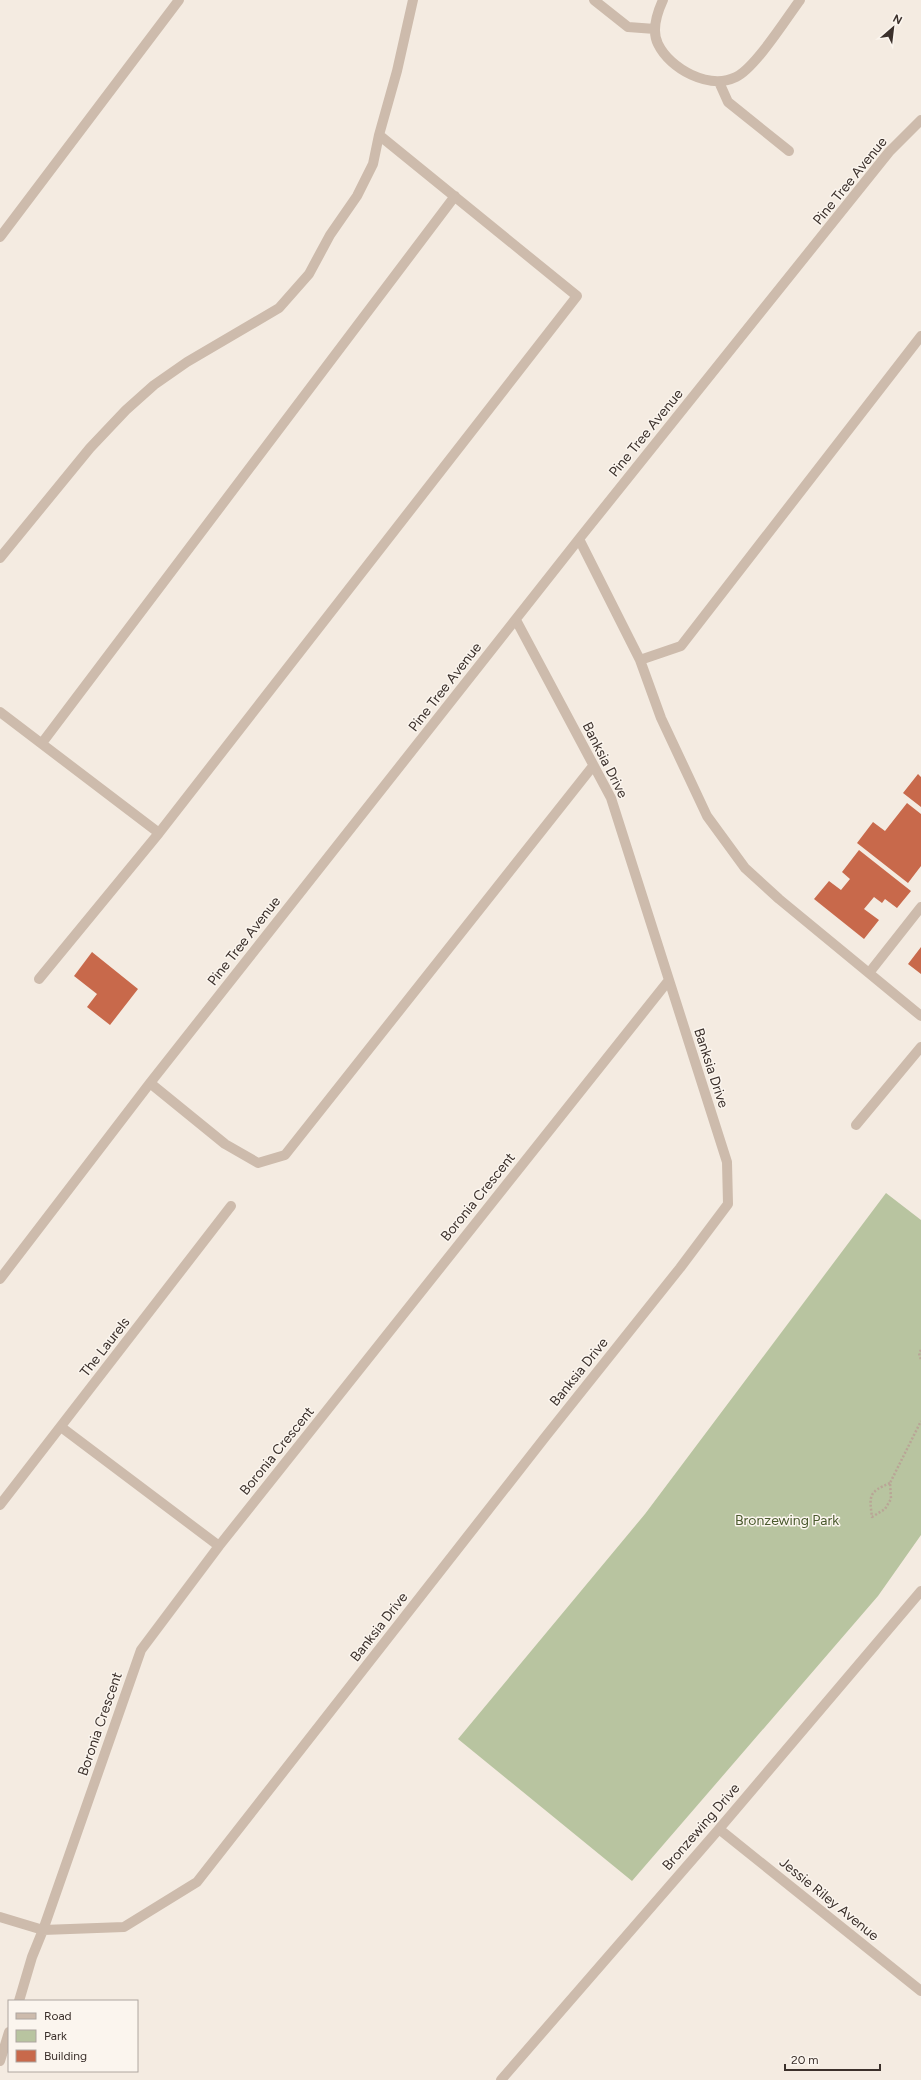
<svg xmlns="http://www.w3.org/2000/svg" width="921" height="2080" viewBox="0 0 921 2080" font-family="Figtree,sans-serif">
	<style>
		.green { fill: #b8c4a0 }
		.building { fill: #c8694b }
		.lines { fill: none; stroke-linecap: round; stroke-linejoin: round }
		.path { stroke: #b9a596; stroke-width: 2.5; stroke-dasharray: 2 2; stroke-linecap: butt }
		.service { stroke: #cdbbac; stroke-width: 10 }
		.minor { stroke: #cdbbac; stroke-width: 10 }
		.labels { text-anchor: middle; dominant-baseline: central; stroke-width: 3; stroke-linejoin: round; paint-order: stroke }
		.street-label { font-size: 14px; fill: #3b302b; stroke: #fbf5ee }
		.park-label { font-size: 14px; fill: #4a5a2e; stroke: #fbf5ee }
	</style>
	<rect width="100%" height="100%" fill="#f4ebe1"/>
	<!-- green -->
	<path class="green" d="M886 1193 921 1220V1535L878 1596 632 1881 458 1739 645 1514Z"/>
	<!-- building -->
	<path class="building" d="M918 774 921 777V807L903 793Z
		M907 803 921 814V866L908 883 857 843 873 822 885 831Z
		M859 850 911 891 897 908 885 899 882 903 874 897 864 909 879 920 864 939 814 899 829 881 841 890 850 879 842 872Z
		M921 947V974L908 964Z
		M92 952 138 989 110 1025 87 1007 97 994 74 976Z"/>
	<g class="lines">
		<!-- path -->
		<path class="path" d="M921 1350 919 1353 921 1360
			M890 1483C869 1492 869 1495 872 1517L885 1509 891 1499 890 1483 921 1421"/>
		<!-- service -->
		<path class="service" d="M594 0 628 27 655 29
			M663 0C657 13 651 30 658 44 670 69 709 90 736 77 755 68 786 19 800 0
			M719 82 728 102 789 151
			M0 558 90 448 126 410 154 385 187 362 279 308 309 274 330 235 357 196 373 164 379 135 397 71 413 0
			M0 712 159 833
			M42 743 455 196
			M39 979 159 833 577 296 379 135"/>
		<!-- minor -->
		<path class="minor" d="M0 237 179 0
			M579 539 640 660 661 718 707 816 745 868 779 899 921 1016
			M640 660 681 646 921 336
			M869 973 921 907
			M150 1083 225 1144 258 1163 285 1155 593 766
			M856 1125 921 1047
			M0 1279 150 1083 579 539 889 152 921 120
			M61 1427 219 1546
			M0 1505 231 1206
			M719 1829 921 1991
			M0 1917 43 1930 124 1927 197 1882 546 1436 680 1268 728 1204 727 1162 611 798 516 620
			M19 2001 32 1957 43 1930 141 1650 219 1546 669 980
			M0 2061 9 2032
			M501 2080 719 1829 921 1591"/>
	</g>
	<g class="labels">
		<!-- street labels -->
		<g class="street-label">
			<text transform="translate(850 181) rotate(-51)">Pine Tree Avenue</text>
			<text transform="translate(646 433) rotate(-51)">Pine Tree Avenue</text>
			<text transform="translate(445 687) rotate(-52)">Pine Tree Avenue</text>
			<text transform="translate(605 760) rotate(63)">Banksia Drive</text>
			<text transform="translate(244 941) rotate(-52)">Pine Tree Avenue</text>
			<text transform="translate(711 1068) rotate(72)">Banksia Drive</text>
			<text transform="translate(478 1197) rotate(-51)">Boronia Crescent</text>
			<text transform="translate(105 1347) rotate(-52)">The Laurels</text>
			<text transform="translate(579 1372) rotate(-51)">Banksia Drive</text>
			<text transform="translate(277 1451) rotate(-51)">Boronia Crescent</text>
			<text transform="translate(379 1627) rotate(-52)">Banksia Drive</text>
			<text transform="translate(100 1724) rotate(-71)">Boronia Crescent</text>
			<text transform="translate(701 1827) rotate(-49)">Bronzewing Drive</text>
			<text transform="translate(829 1899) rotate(39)">Jessie Riley Avenue</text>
		</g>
		<!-- park labels -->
		<g class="park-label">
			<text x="787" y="1520">Bronzewing Park</text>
		</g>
	</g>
	<!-- legend -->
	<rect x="8" y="2000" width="130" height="72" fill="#fbf5ee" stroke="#aea6a0"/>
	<rect x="16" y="2013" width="20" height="6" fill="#cdbbac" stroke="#aea6a0"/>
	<text x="44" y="2020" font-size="12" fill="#3b302b">Road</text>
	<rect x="16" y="2030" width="20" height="12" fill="#b8c4a0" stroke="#aea6a0"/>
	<text x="44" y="2040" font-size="12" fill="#3b302b">Park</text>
	<rect x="16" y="2050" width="20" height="12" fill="#c8694b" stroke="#aea6a0"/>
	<text x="44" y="2060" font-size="12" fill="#3b302b">Building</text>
	<!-- north arrow -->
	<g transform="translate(893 28) rotate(28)" stroke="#fbf5ee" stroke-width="3" paint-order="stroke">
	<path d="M0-3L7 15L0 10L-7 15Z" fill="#3b302b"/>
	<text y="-6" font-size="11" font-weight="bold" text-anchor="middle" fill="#3b302b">N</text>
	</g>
	<!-- scale -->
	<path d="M785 2064v6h95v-6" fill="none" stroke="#3b302b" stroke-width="2"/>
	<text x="791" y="2064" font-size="12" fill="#3b302b" stroke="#fbf5ee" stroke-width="3" paint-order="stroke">20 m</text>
</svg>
